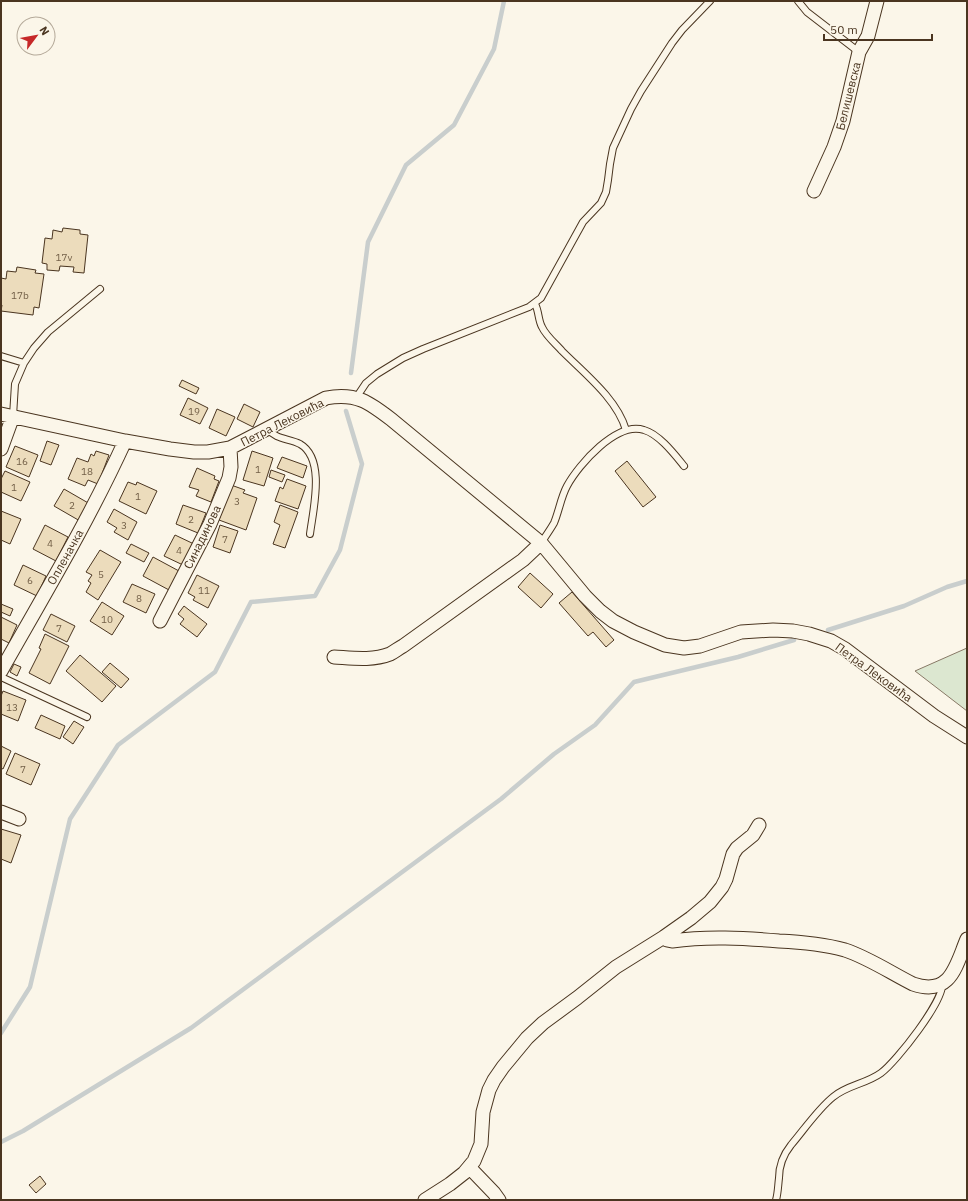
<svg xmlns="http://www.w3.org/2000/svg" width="968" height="1201" viewBox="0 0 968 1201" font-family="'IBM Plex Sans',sans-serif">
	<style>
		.green { fill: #dce7d0; stroke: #887966 }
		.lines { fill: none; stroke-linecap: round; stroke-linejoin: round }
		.stream { stroke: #c9cecd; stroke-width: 4.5 }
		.building { fill: #ecdcbc; stroke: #4a3520 }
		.service-casing { stroke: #4a3520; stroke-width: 8 }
		.minor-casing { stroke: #4a3520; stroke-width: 15 }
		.service { stroke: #fbf6e9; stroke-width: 6 }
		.minor { stroke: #fbf6e9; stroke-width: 13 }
		.labels { text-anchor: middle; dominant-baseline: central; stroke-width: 3; stroke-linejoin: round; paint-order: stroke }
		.number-label { font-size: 10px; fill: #725f47 }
		.street-label { font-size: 12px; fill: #4a3520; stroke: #fbf6e9 }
	</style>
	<rect width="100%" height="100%" fill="#fbf6e9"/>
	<!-- green -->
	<path class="green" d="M967 648V711L915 671Z"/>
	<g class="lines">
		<!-- stream -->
		<path class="stream" d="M351 373 368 242 406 165 454 125 494 49 504 1
			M828 630 904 606 947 587 967 581
			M1 1033 30 987 70 819 118 745 215 672 251 602 315 596 340 550 362 464 346 411
			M1 1142 23 1131 191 1028 501 799 554 754 595 725 634 682 738 657 794 640"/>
	</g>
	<!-- building -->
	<path class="building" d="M63 228 80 230V234L88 235 84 273 73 272 74 267 60 266 59 271 47 270V264L42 263 45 238 52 239 53 230 62 232Z
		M17 267 36 270 35 273 44 274 39 308 34 307 33 315 1 311 2 305H1V278L6 279 7 271 16 272Z
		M182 380 199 388 196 394 179 386Z
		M188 398 208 408 200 424 180 415Z
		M244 404 260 412 253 427 237 419Z
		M217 409 235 417 226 436 209 428Z
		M47 441 59 445 51 465 40 461Z
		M15 446 38 455 29 477 6 467Z
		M96 451 109 455 98 484 88 480 85 486 68 479 77 458 88 462 91 454 94 456Z
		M252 451 273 458 264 486 243 480Z
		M282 457 307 466 303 478 277 468Z
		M627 461 656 497 643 507 615 471Z
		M197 468 215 476 214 479 219 481 211 502 196 496 199 490 189 487Z
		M271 470 285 475 282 482 269 477Z
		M5 471 30 482 21 501 1 492V479Z
		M287 479 306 486 298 509 275 501 280 487 283 489Z
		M128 482 136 485 137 482 157 491 146 514 119 501Z
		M231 485 245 490 243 493 257 498 246 530 219 520Z
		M64 489 90 504 80 521 54 506Z
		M183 505 206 513 198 533 176 524Z
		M280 505 298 512 285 548 273 544 280 525 274 522Z
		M114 509 137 522 128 540 114 532 117 528 107 522Z
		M1 511 21 519 10 544 1 540Z
		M45 525 68 537 56 561 33 549Z
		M220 525 238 531 230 553 213 547Z
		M175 535 194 544 183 565 164 556Z
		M131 544 149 553 144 562 126 553Z
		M100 550 121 562 98 600 86 592 91 583 88 581 92 575 86 572Z
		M153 557 179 571 169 590 143 576Z
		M23 565 46 576 37 596 14 585Z
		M530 573 553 594 541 608 518 587Z
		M197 575 219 586 208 608 193 600 195 597 188 593Z
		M132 584 155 594 146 613 123 602Z
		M572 592 614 640 606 647 593 632 588 636 559 603Z
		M102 602 124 616 112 635 90 621Z
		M1 604 13 609 10 616 1 612Z
		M184 606 207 624 197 637 180 624 184 619 178 614Z
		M51 614 75 626 67 642 43 630Z
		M1 617 17 625 9 643 1 639Z
		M45 634 69 646 50 684 29 673 41 649 39 648Z
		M80 655 116 686 102 702 66 671Z
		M110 663 129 679 121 688 102 672Z
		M14 664 21 667 17 676 10 672Z
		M3 691 26 700 18 721 1 714V696Z
		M41 715 65 726 60 739 35 728Z
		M74 721 84 727 73 744 63 737Z
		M1 746 11 751 3 769 1 768Z
		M15 753 40 764 31 785 6 774Z
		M1 829 21 835 11 863 1 859Z
		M40 1176 46 1184 36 1193 29 1185Z"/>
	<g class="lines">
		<!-- service casing -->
		<g class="service-casing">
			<path id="service" d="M798 1 807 12 859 52
				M535 304C539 311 538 320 542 327 546 336 556 344 562 351 585 374 617 399 626 430
				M1 356 24 363
				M356 398 366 383 377 374 403 358 423 349 529 307 541 298 583 222 601 203 606 192 608 180 610 164 613 148 631 109 641 91 672 43 682 30 710 1
				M13 416 15 384 24 363 34 348 48 332 100 289
				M268 429C276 440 289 438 300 444 326 459 313 510 310 534
				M541 543C545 537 550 530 554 523 559 511 561 497 567 486 579 464 617 421 644 430 659 434 675 455 684 466
				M1 677 87 717
				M776 1200C778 1193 778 1186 779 1178 779 1165 783 1155 791 1145 803 1131 818 1109 833 1097 847 1085 866 1084 881 1073 896 1062 945 1000 942 983"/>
		</g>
		<!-- minor casing -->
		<g class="minor-casing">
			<path id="minor" d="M814 191 834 147 843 121 859 52 868 36 877 1
				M1 414 125 441 170 449 194 452H208L230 448 326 398C356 392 370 403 392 420L541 543 585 596 600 611 613 621 634 632 665 645 684 648 700 646 741 632 773 630 793 631 809 634 831 641 845 649 934 716 967 737
				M1 449 13 416
				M160 621 210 524 229 478 231 467 230 448
				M334 657C352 658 372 661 390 654 394 652 399 648 403 646L523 560 541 543
				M1 671C44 595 89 520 125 441
				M1 812 19 819
				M664 937 667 940 672 941C707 936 743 938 779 941 801 942 823 944 845 950 869 958 891 973 913 984 951 997 956 965 967 939
				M469 1167 494 1193 499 1200
				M425 1200 450 1184 464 1173 474 1161 481 1144 483 1112 489 1090 494 1080 503 1067 527 1038 543 1023 577 998 616 967 664 937 691 918 710 902 722 887 726 879 733 854 737 848 753 835 759 825"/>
		</g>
		<!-- service -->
		<use href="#service" class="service"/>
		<!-- minor -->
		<use href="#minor" class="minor"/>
	</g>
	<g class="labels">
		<!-- number labels -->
		<g class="number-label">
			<text x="64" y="257">17v</text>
			<text x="20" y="295">17b</text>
			<text x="194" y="411">19</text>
			<text x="22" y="461">16</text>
			<text x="258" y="469">1</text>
			<text x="87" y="471">18</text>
			<text x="14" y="487">1</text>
			<text x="138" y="496">1</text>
			<text x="237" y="501">3</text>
			<text x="72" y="505">2</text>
			<text x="191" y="519">2</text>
			<text x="124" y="525">3</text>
			<text x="225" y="539">7</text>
			<text x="50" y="543">4</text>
			<text x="179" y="550">4</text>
			<text x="101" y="574">5</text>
			<text x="30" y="580">6</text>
			<text x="204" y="590">11</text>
			<text x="139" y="598">8</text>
			<text x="107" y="619">10</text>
			<text x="59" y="628">7</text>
			<text x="12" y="707">13</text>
			<text x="23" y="769">7</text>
		</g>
		<!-- street labels -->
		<g class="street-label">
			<text transform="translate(848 96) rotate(-76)">Белишевска</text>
			<text transform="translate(282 422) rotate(-27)">Петра Лековића</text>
			<text transform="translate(202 537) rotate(-64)">Синадинова</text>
			<text transform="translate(65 557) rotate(-61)">Опленачка</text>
			<text transform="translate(874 672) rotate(36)">Петра Лековића</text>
		</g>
	</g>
	<!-- border -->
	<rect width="968" height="1201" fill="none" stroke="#4a3520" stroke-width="4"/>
	<!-- north arrow -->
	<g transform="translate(36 36) rotate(58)"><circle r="19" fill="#fbf6e9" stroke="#b4a999"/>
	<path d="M0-3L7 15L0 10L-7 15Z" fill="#c62828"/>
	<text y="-6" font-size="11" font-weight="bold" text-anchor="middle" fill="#4a3520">N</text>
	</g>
	<!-- scale -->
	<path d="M824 34v6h108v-6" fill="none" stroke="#4a3520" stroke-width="2"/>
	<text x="830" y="34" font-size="12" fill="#4a3520" stroke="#fbf6e9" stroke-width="3" paint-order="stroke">50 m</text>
</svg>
